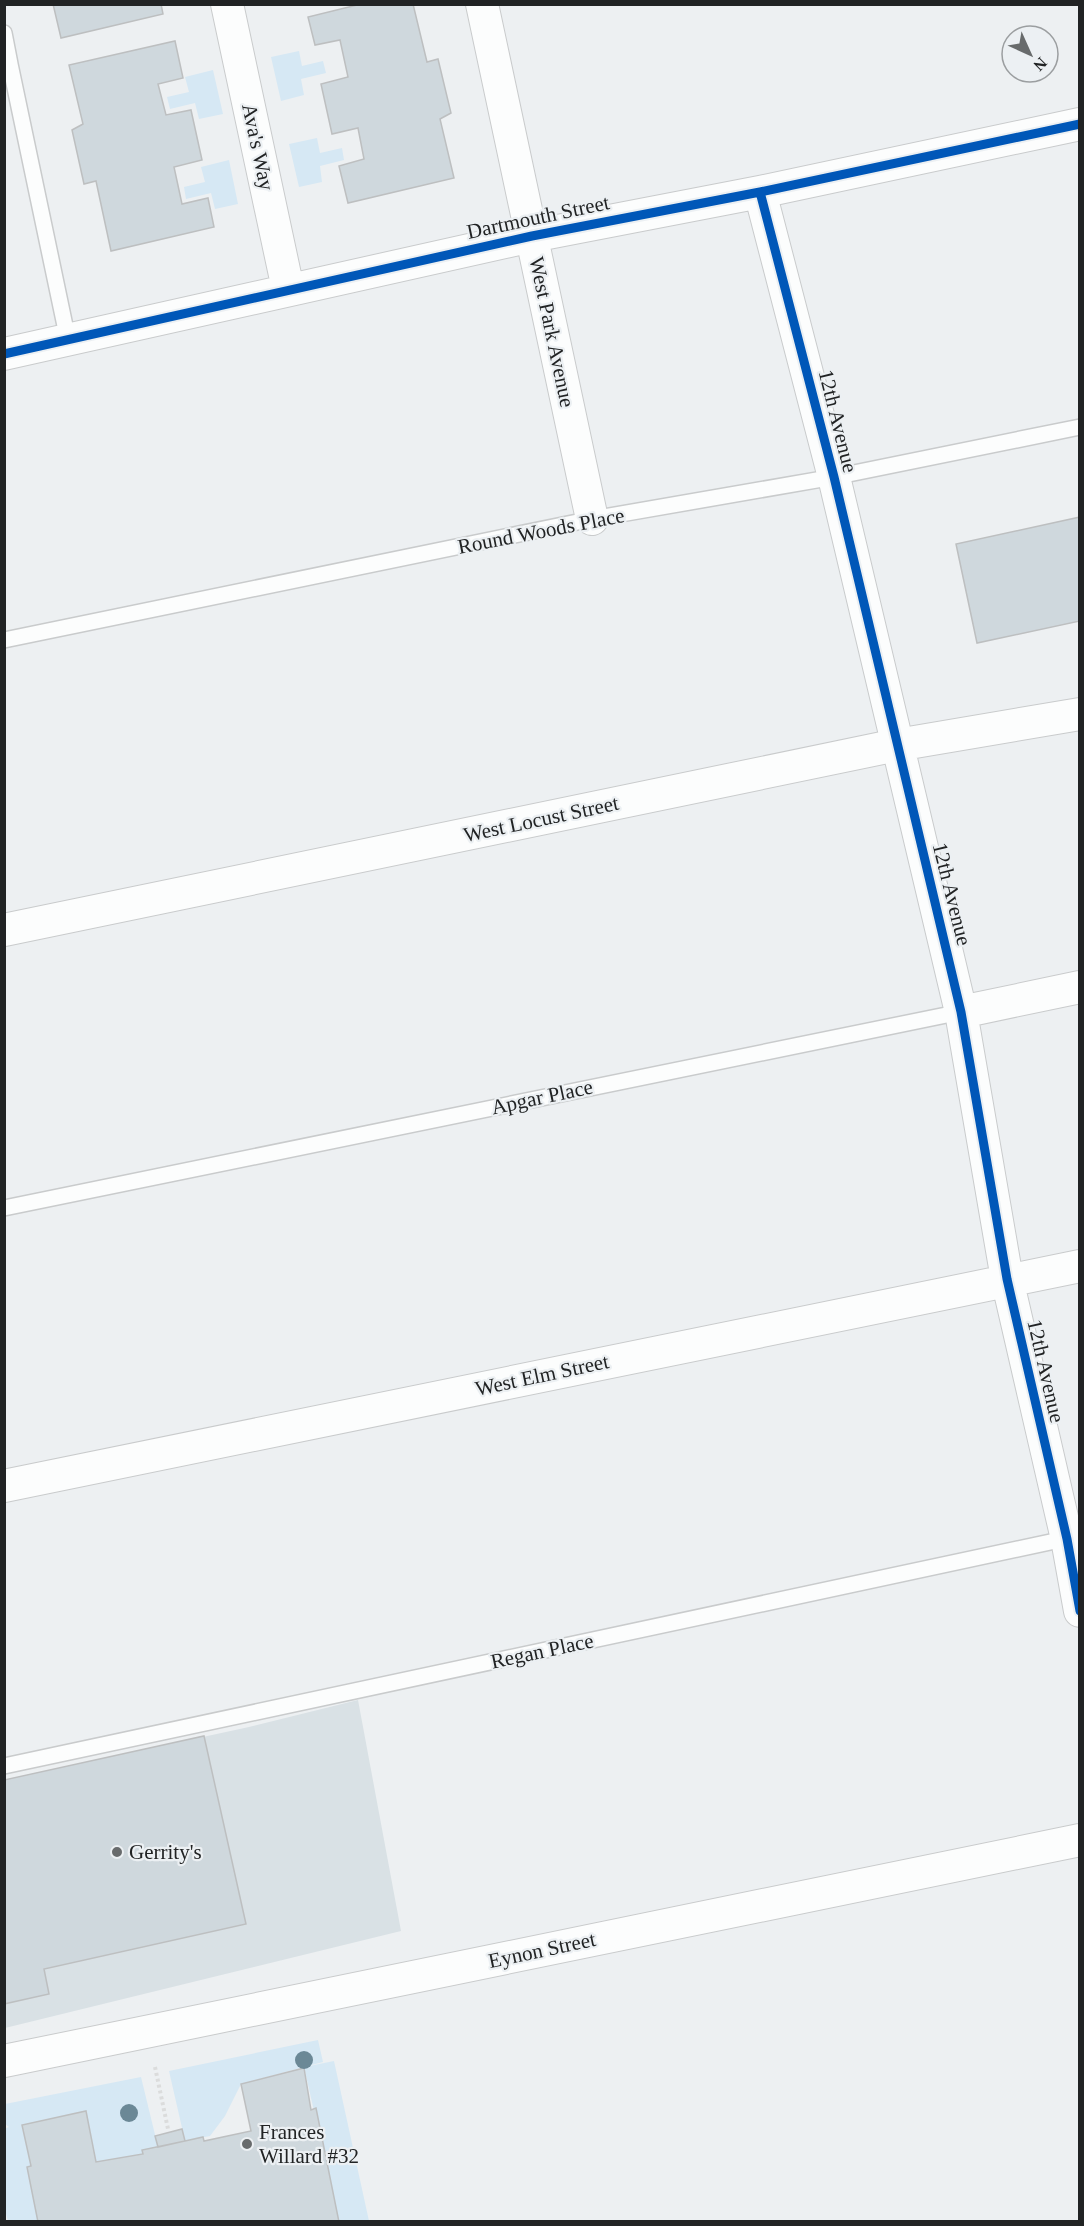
<svg xmlns="http://www.w3.org/2000/svg" width="1084" height="2226" viewBox="0 0 1084 2226" font-family="Georgia,serif">
	<style>
		.built { fill: #d9e1e5 }
		.green { fill: #d6e8f4 }
		.building { fill: #cfd8dd; stroke: #bdbfc0; stroke-width: 1.5 }
		.lines { fill: none; stroke-linecap: round; stroke-linejoin: round }
		.lane-casing { stroke: #c9cbcc; stroke-width: 18 }
		.street-casing { stroke: #c9cbcc; stroke-width: 34 }
		.path { stroke: #dbdcdc; stroke-width: 4; stroke-dasharray: 3 3; stroke-linecap: butt }
		.lane { stroke: #fcfdfd; stroke-width: 15 }
		.street { stroke: #fcfdfd; stroke-width: 32 }
		.cycleway-casing { stroke: #ecf0f3; stroke-width: 13 }
		.cycleway { stroke: #0057b8; stroke-width: 9 }
		.tree { fill: #6b8896 }
		.poi-dot { fill: #686b6c; stroke: #ecf0f3; stroke-width: 2 }
		.labels { text-anchor: middle; dominant-baseline: central; stroke-width: 4.5; stroke-linejoin: round; paint-order: stroke }
		.street-label { font-size: 21px; fill: #212324; stroke: #ecf0f3 }
		.poi-label { font-size: 21px; fill: #212324; stroke: #ecf0f3; text-anchor: start }
	</style>
	<rect width="100%" height="100%" fill="#edf0f2"/>
	<!-- built -->
	<path class="built" d="M358 1700 401 1931 5 2028 4 1780 249 1727Z"/>
	<!-- green -->
	<path class="green" d="M299 51 302 66 323 61 326 73 301 79 304 95 281 101 271 57Z
		M213 70 223 114 199 119 195 103 170 109 167 97 189 92 185 77Z
		M317 138 320 153 342 148 344 160 320 166 322 182 299 187 289 144Z
		M229 160 238 204 215 209 211 193 186 199 184 187 205 182 201 167Z
		M318 2040 323 2062 304 2067 334 2061 369 2221H339L304 2067 241 2084 225 2116 210 2136 185 2141 169 2071Z
		M141 2077 158 2147 143 2150V2154L96 2162 86 2111 23 2125 31 2166 27 2167 38 2221H8L4 2207V2129L9 2127 5 2124V2104Z"/>
	<!-- building -->
	<path class="building" d="M53 4H161L163 14 61 38Z
		M361 4H413L427 62 438 59 451 113 440 119 454 178 348 203 339 166 364 159 358 128 332 134 321 84 348 77 340 40 315 45 308 17Z
		M175 41 183 78 158 84 166 115 191 110 202 160 174 167 182 204 208 198 214 227 111 251 96 181 84 184 72 130 83 124 69 65Z
		M1080 517V621L977 643 956 544Z
		M204 1736 246 1924 44 1969 49 1994 4 2004V1780Z
		M304 2068 311 2110 316 2108 339 2222H38L27 2167 31 2166 22 2125 86 2111 96 2162 143 2154 142 2150 185 2141 203 2137 204 2141 251 2131 241 2084Z
		M182 2129 185 2141 158 2147 155 2136Z"/>
	<g class="lines">
		<!-- lane casing -->
		<g class="lane-casing">
			<path id="lane" d="M4 33 10 64 4 65
				M10 64 68 340
				M4 640 592 519 834 477 1080 427
				M4 1208 961 1012
				M4 1766 1069 1538"/>
		</g>
		<!-- street casing -->
		<g class="street-casing">
			<path id="street" d="M227 4 288 289
				M482 4 592 519
				M760 192 834 477 961 1012 1007 1279 1067 1539 1080 1611
				M4 354 532 236 760 192 1080 124
				M4 930 897 745 1080 714
				M961 1012 1080 987
				M4 1486 1080 1266
				M4 2061 1080 1840"/>
		</g>
		<!-- path -->
		<path class="path" d="M155 2067 168 2129"/>
		<!-- lane -->
		<use href="#lane" class="lane"/>
		<!-- street -->
		<use href="#street" class="street"/>
		<!-- cycleway casing -->
		<g class="cycleway-casing">
			<path id="cycleway" d="M760 192 834 477 961 1012 1007 1279 1067 1539 1080 1611
				M4 354 532 236 760 192 1080 124"/>
		</g>
		<!-- cycleway -->
		<use href="#cycleway" class="cycleway"/>
	</g>
	<!-- trees -->
	<g class="tree">
		<circle cx="304" cy="2060" r="9"/>
		<circle cx="129" cy="2113" r="9"/>
	</g>
	<!-- markers -->
	<g class="poi-dot">
		<circle cx="117" cy="1852" r="6"/>
		<circle cx="247" cy="2144" r="6"/>
	</g>
	<g class="labels">
		<!-- street labels -->
		<g class="street-label">
			<text transform="translate(258 147) rotate(78)">Ava's Way</text>
			<text transform="translate(538 217) rotate(-12)">Dartmouth Street</text>
			<text transform="translate(552 332) rotate(78)">West Park Avenue</text>
			<text transform="translate(838 421) rotate(76)">12th Avenue</text>
			<text transform="translate(541 531) rotate(-11)">Round Woods Place</text>
			<text transform="translate(541 819) rotate(-12)">West Locust Street</text>
			<text transform="translate(952 894) rotate(76)">12th Avenue</text>
			<text transform="translate(542 1097) rotate(-12)">Apgar Place</text>
			<text transform="translate(1046 1371) rotate(77)">12th Avenue</text>
			<text transform="translate(542 1375) rotate(-12)">West Elm Street</text>
			<text transform="translate(542 1651) rotate(-12)">Regan Place</text>
			<text transform="translate(542 1950) rotate(-12)">Eynon Street</text>
		</g>
		<!-- poi labels -->
		<g class="poi-label">
			<text x="129" y="1852">Gerrity's</text>
			<text x="259" y="2132">Frances<tspan x="259" dy="24">Willard #32</tspan></text>
		</g>
	</g>
	<!-- border -->
	<rect width="1084" height="2226" fill="none" stroke="#212324" stroke-width="12"/>
	<!-- north arrow -->
	<g transform="translate(1030 54) rotate(135)"><circle r="28" fill="#ecf0f3" stroke="#9b9ea0" stroke-width="1.5"/>
	<path d="M0-4.5L10 22L0 15L-10 22Z" fill="#686b6c"/>
	<text y="-9" font-size="16" font-weight="bold" text-anchor="middle" fill="#212324">N</text>
	</g>
</svg>
